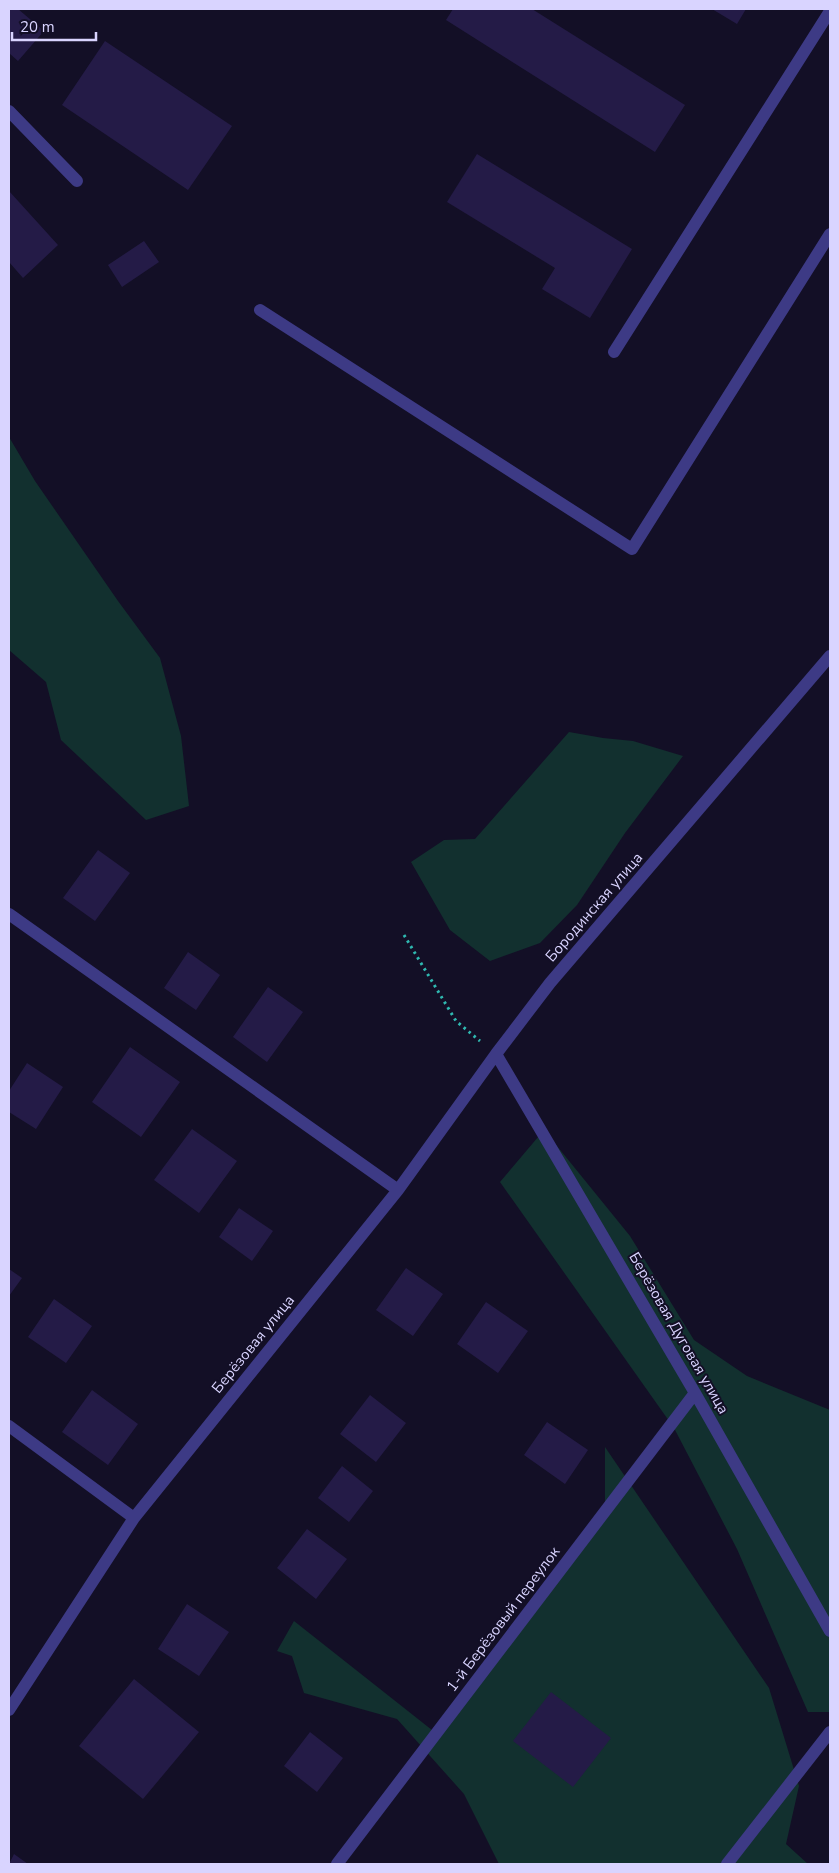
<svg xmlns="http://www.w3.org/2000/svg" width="839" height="1873" viewBox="0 0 839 1873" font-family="'Nunito Sans',sans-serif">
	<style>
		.green { fill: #12302f }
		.building { fill: #241b47 }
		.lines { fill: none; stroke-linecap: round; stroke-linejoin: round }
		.path { stroke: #2fb8b0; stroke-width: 3; stroke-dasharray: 2.5 4; stroke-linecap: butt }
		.lane { stroke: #3d3a85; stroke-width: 12 }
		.street { stroke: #3d3a85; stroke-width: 12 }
		.labels { text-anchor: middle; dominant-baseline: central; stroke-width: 4; stroke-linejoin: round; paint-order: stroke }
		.street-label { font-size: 15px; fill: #d9d4ff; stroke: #130f26 }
	</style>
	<rect width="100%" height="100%" fill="#130f26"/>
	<!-- green -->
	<path class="green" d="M9 437 35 481 118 601 160 658 181 736 189 806 146 820 61 740 46 682 9 650Z
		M569 732 603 738 633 741 683 756 625 833 577 905 540 943 490 961 450 930 411 862 444 840 475 839Z
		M544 1130 630 1236 694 1340 747 1376 830 1410V1712H808L737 1549 674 1428 500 1182Z
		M605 1447 769 1688 799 1786 786 1844 808 1864H499L464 1794 397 1719 304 1693 292 1656 277 1651 294 1621 437 1734 605 1506Z"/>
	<!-- building -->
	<path class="building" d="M9 9H18L44 31 18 61 9 53Z
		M453 9H532L685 105 655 152 446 20Z
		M712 9H746L737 24Z
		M105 41 232 126 188 190 62 105Z
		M477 154 632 249 590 318 542 289 555 268 447 202Z
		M9 191 58 245 23 278 9 262Z
		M144 241 159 262 122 287 108 265Z
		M98 850 130 873 95 921 63 898Z
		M188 952 220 975 196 1010 164 988Z
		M268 987 303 1012 267 1062 233 1037Z
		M130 1047 180 1082 141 1137 92 1102Z
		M27 1063 63 1087 36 1129 9 1112V1091Z
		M192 1129 237 1161 199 1213 154 1180Z
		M239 1208 273 1231 252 1261 219 1237Z
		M406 1268 443 1294 413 1336 376 1310Z
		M9 1269 22 1278 9 1296Z
		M54 1299 92 1326 66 1363 28 1337Z
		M486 1302 528 1331 498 1373 457 1344Z
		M92 1390 138 1424 108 1465 62 1432Z
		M370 1395 406 1423 376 1462 340 1434Z
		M547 1422 588 1450 565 1484 524 1455Z
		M342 1466 373 1491 349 1522 318 1498Z
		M307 1529 347 1559 316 1599 277 1568Z
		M187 1604 229 1632 199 1676 158 1649Z
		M134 1679 199 1732 143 1799 79 1746Z
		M551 1692 611 1738 573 1787 513 1741Z
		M310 1732 343 1758 317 1792 284 1766Z
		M14 1854 28 1864H9Z"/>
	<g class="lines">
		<!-- path -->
		<path class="path" d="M404 935 456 1021 480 1041"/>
		<!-- lane -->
		<path class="lane" d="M9 111 77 181
			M260 310 632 549 830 234
			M614 352 830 11"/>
		<!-- street -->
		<path class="street" d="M9 914 398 1190
			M496 1054 695 1393 830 1631
			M9 1426 134 1518
			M9 1710 134 1518 398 1190 496 1054 550 983 830 656
			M337 1864 695 1393
			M727 1864 830 1732"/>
	</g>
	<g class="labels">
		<!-- street labels -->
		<g class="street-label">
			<text transform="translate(594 907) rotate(-49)">Бородинская улица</text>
			<text transform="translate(679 1333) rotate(60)">Берёзовая Дуговая улица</text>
			<text transform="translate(253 1344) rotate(-51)">Берёзовая улица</text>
			<text transform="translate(503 1619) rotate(-53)">1-й Берёзовый переулок</text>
		</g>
	</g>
	<!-- border -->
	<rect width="839" height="1873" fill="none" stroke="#d9d4ff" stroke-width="20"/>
	<!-- scale -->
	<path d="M12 32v8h84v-8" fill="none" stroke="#d9d4ff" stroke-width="2.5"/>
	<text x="20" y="32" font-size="15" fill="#d9d4ff" stroke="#130f26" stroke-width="4" paint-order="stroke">20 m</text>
</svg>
